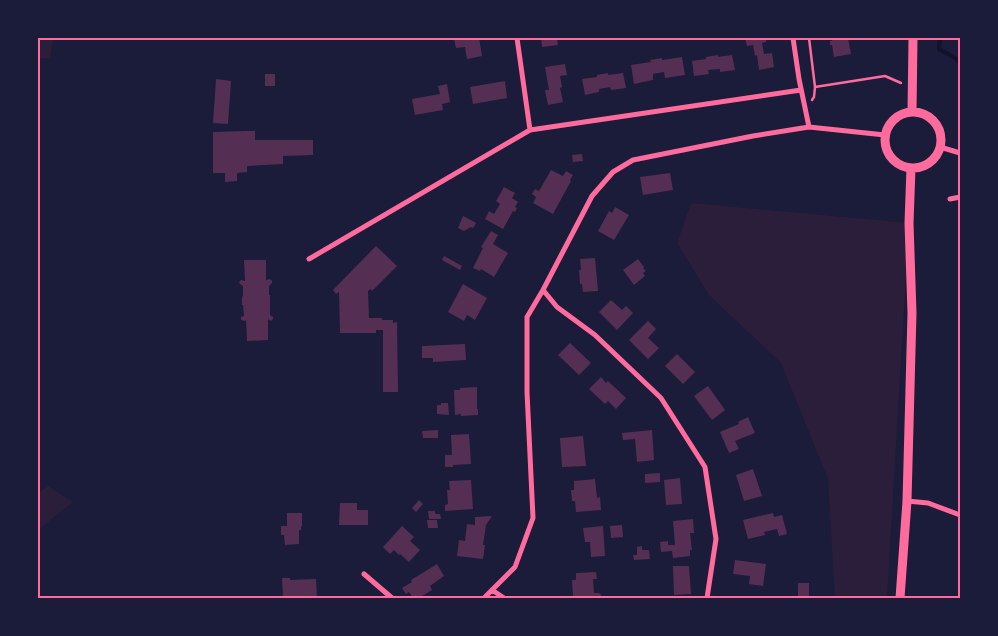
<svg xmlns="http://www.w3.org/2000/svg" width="998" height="636" viewBox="0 0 998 636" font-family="'Noto Serif',serif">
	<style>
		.green { fill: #2a1e3b }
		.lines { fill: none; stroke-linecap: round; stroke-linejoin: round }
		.stream { stroke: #12122b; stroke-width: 4 }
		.building { fill: #542f53 }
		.path { stroke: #ff6b9d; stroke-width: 2.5 }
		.minor { stroke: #ff6b9d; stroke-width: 5 }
		.tertiary { stroke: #ff6b9d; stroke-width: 9 }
		.neatline { fill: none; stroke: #ff6b9d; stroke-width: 2 }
	</style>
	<rect width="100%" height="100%" fill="#1b1b3a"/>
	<!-- green -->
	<path class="green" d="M38 38H53L50 59 38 58Z
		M691 203 909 223 887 598H835L828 479 781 363 709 295 677 243Z
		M48 486 73 502 38 530V493Z"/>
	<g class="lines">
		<!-- stream -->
		<path class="stream" d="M940 38 939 49 955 58 960 63"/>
	</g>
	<!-- building -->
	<path class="building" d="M454 38H479L482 56 467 59 465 47 456 48Z
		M541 38H557L558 45 542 47Z
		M745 38H766V42L762 43 764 54 772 53 774 67 759 70 757 55 755 56 753 45 747 46Z
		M831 38H848L851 54 834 57 832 45H830V41H832Z
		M718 55V57L732 55 735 70 720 72V69L708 70 709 74 694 76 692 61 706 59V57Z
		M682 57 685 75 665 78 664 72 653 74V80L634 84 631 65 651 62 650 60 662 58V60Z
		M565 64 567 75 560 76 562 87 560 88 563 102 548 105 545 90H549L545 67Z
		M608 73V75L623 73 626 88 611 90 610 87 605 88 599 89V92L585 95 582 79 597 77V75Z
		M265 74H275V86H265Z
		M216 79 231 81 228 124 213 123Z
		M505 81 507 98 473 104 470 87Z
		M447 84 450 102 442 104 443 110 415 115 412 99 440 94 438 86Z
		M246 131H255V140H313V155L283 156V164L247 166V172L237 173V181L225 182V173H213V132Z
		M582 154 583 161 573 162 572 155Z
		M551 170 563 176 566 171 573 175 570 180 571 181 553 214 533 203 536 197 532 194 535 189 539 191Z
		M670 173 673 190 643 195 640 177Z
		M504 187 515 193 512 198 518 202 515 207 517 208 515 212 513 211 503 229 485 219 489 211 494 214 500 204 496 201Z
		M615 207 629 215 614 240 598 231 609 211 612 213Z
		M463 216 476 223 473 228 471 227 464 231 458 228Z
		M491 231 498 235 493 244 508 253 494 277 481 269 480 271 473 268 483 248 481 247Z
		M376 246 397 266 372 291 371 289 368 291 369 318H382V320H393V323L397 322 398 392H383V330H376V333H340L339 292 336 294 333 290Z
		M444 256 462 266 460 270 442 260Z
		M595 258 598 291 583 292 582 284H580L579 270H581L580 259Z
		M638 259 644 267 643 268 646 271 643 273 645 276 634 285 623 270Z
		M244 260H266V280L270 279 272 281V283L269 286V295H270V315L273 317V319L271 321 268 319V340L247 341 246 320 245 321 241 320V317L244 316 243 305H242V296L243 297V286L240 284 239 282 241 280 245 281Z
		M463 284 487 298 475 320 467 315 464 321 448 312Z
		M611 300 622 310 626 306 633 313 617 330 599 312Z
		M648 321 656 329 648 338 659 348 648 359 629 340Z
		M570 343 591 363 579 375 558 355Z
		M465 344 466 360 433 362V358H422V346Z
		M677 354 695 372 683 384 665 366Z
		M601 377 606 383 608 381 626 398 616 409 608 401 605 404 589 389Z
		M708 386 725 410 712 420 694 396Z
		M477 387V409H478V415L461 416V414L455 415 454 390H460V388Z
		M441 403H448L449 415 437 414V405H441Z
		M748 417 755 433 735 441 739 449 729 453 720 432 739 424 738 422Z
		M438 430V438H423L422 431Z
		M652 430 654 460 637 462 635 439 623 440 622 433Z
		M469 434 471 464 453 465V467H445V455H452L451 435Z
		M583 436 586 466 562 467 560 438Z
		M753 469 762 496 744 501 736 475Z
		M660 473V482L645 483V474Z
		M680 478 682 504 666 505 664 480Z
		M595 479 597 498 600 497 601 510 576 512 575 501H572L571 490H574V481Z
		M471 480 473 509 445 511V505L448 504 447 490H450L449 481Z
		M419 500 423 504 416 512 412 508Z
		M340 503H357V510H368V525H339Z
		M428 511H435V514H440L441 519H429Z
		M287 513H302V527L301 526V530H299V544L285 545 284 535H281V526H287Z
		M773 513 774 517 782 515 787 534 779 536 777 529 764 532 765 535 748 539 743 520Z
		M492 516 486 525 483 545H485L483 559 457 556 459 540 465 541 467 524 475 525V517Z
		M693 519 694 533H690L692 550H690V556L673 558 672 551 661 552 660 542 668 541V545H675L673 521Z
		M427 520H437L438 528H428Z
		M622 525 623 537 611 538 610 526Z
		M402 526 414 537 410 541 420 550 409 562 400 554 399 555 394 550 390 554 383 547Z
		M603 526 605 556 591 557 590 542H585L583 528Z
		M642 546V550H649L650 559 634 560 633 555H637V547Z
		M735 560 766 564 763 586 749 584 750 576 733 574Z
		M437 564 444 576 430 586 432 590 419 598H413L409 592 406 594 402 588 412 582 411 580Z
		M673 566H689L691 594 674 595Z
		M596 572 597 579H593L594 593H599L601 595V598H570L569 596H573L572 580H576V573Z
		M282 578H290V580L316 579 317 598H283Z
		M798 583H809V596H798Z"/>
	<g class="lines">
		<!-- path -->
		<path class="path" d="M809 38 815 87 885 76 901 83
			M812 100 814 97 815 87"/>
		<!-- minor -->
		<path class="minor" d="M517 38 530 130 801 90
			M793 38 799 79 809 127
			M940 147 960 153
			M950 199 960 197
			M309 259 530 130
			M543 290 557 307 595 335 661 398 705 467 716 539 707 598
			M907 501 928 503 960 515
			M364 574 392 598
			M492 590 504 598
			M484 598 515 567 533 518 527 392V317L543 290 592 196 613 172 633 160 753 136 809 127 885 135"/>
		<!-- tertiary -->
		<path class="tertiary" d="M885 140a28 28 0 1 1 56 0a28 28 0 1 1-56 0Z
			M912 112 913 38
			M900 598 907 501 912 313 909 223 911 168"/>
	</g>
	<!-- border -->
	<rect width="998" height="636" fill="none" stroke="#1b1b3a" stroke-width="78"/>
	<rect x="39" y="39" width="920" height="558" class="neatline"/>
</svg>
